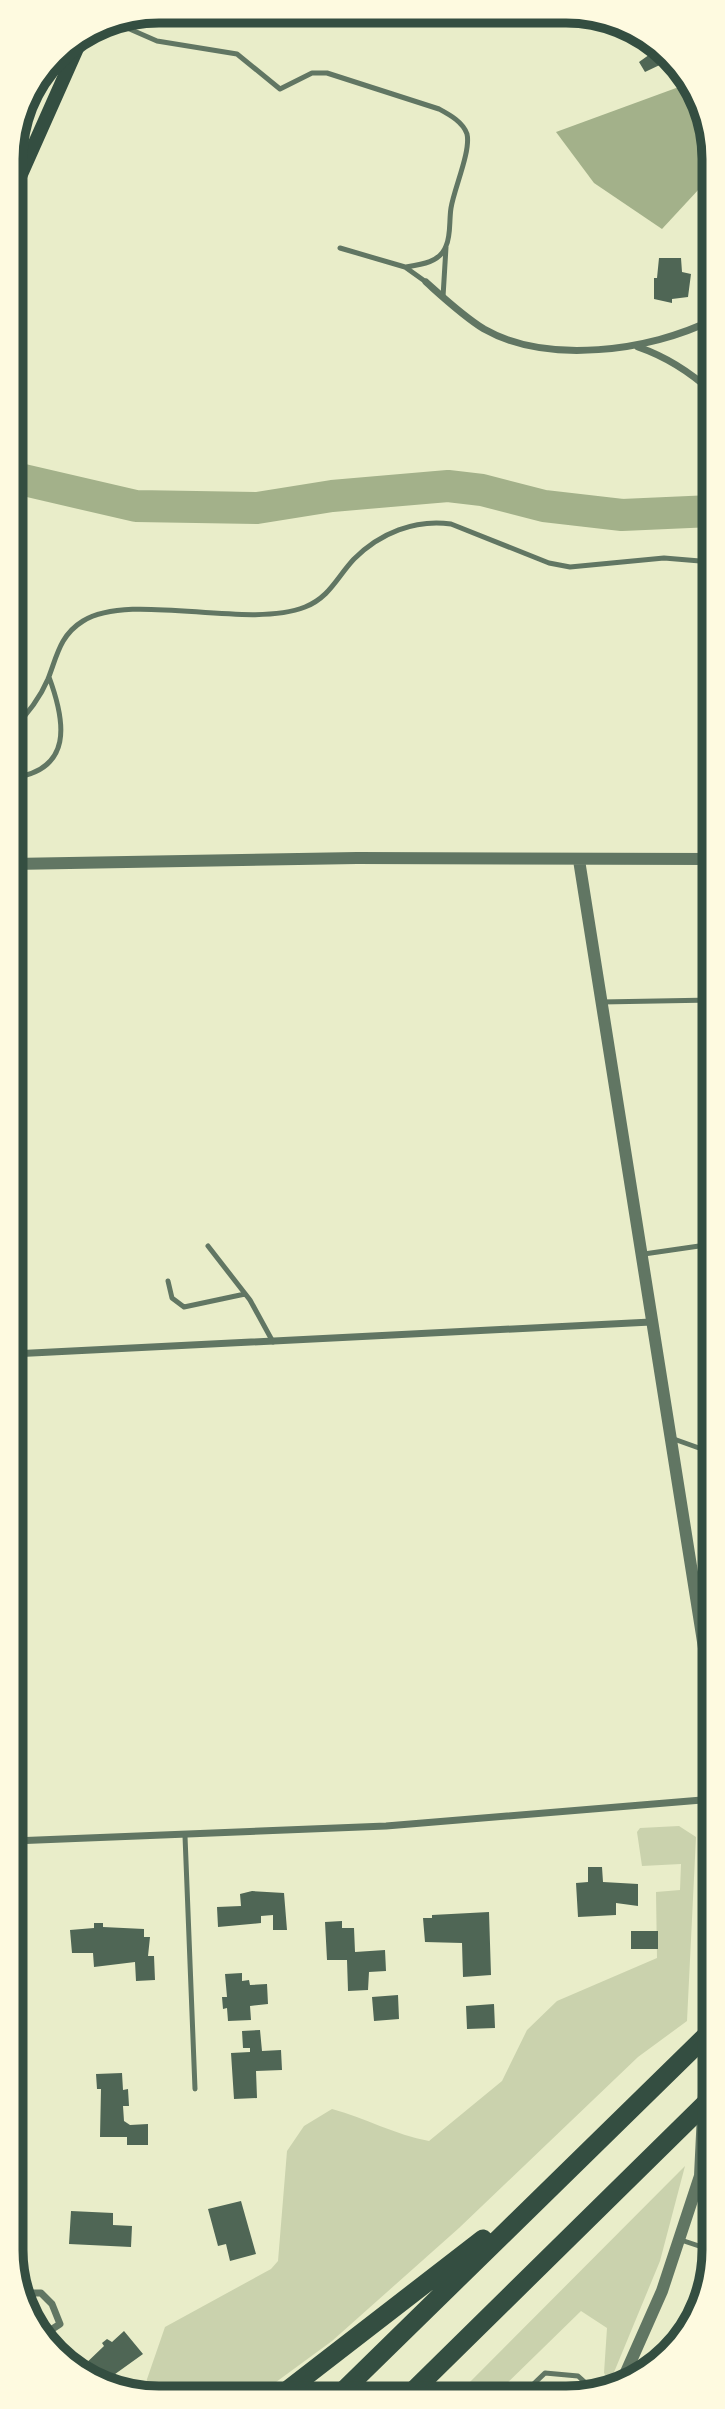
<svg xmlns="http://www.w3.org/2000/svg" width="725" height="2409" viewBox="0 0 725 2409" font-family="'IBM Plex Sans',sans-serif">
	<style>
		.green { fill: #cad2ad }
		.water { fill: #a3b18a }
		.lines { fill: none; stroke-linecap: round; stroke-linejoin: round }
		.river { stroke: #a3b18a; stroke-width: 32 }
		.building { fill: #4f6655 }
		.service { stroke: #617663; stroke-width: 5 }
		.minor { stroke: #617663; stroke-width: 7 }
		.tertiary { stroke: #617663; stroke-width: 12 }
		.secondary { stroke: #344e41; stroke-width: 14 }
		.motorway { stroke: #344e41; stroke-width: 19 }
		.rim { fill: none; stroke: #344e41; stroke-width: 9 }
	</style>
	<rect width="100%" height="100%" fill="#e9edc9"/>
	<!-- green -->
	<path class="green" d="M679 1826 696 1837 687 2021 638 2057 459 2228 332 2341 257 2396 127 2394 146 2382 165 2327 271 2269 278 2261 287 2151 304 2126 332 2109C366 2118 395 2135 429 2141L502 2081 527 2030 557 2001 657 1958 656 1892 680 1890 681 1864 642 1866 637 1832 640 1828Z
		M685 2166 660 2261 610 2382 604 2373 607 2328 581 2311 494 2396H456Z"/>
	<!-- water -->
	<path class="water" d="M687 84 712 130V175L662 229 594 183 556 132Z"/>
	<g class="lines">
		<!-- river -->
		<path class="river" d="M11 477 136 506 257 508 332 496 448 486 482 490 544 506 622 515 712 511"/>
	</g>
	<!-- building -->
	<path class="building" d="M653 52 654 55 661 52 666 62 645 72 639 62Z
		M659 258H681L682 272 691 274 688 297 672 299V303L654 299V278H657Z
		M588 1867H602L603 1882 638 1884V1906L616 1903V1915L578 1917 576 1883 588 1882Z
		M252 1891 284 1893 287 1930H273V1915L261 1916V1923L218 1927 217 1907 241 1906 240 1894Z
		M489 1912 491 1975 463 1977 462 1943 425 1942 423 1918H432V1915Z
		M342 1921V1928H354L355 1952 385 1950 386 1971 369 1972 368 1990 348 1991 347 1960H327L325 1922Z
		M94 1923H103V1927L144 1929V1937H150L148 1956H154L155 1980 136 1981 135 1962 94 1967 93 1953H72L70 1930 94 1928Z
		M631 1931H658V1949H631Z
		M242 1973V1981L249 1980 250 1985 267 1984 268 2004 250 2006 251 2020 228 2021 227 2008 223 2009 222 1997H227L225 1974Z
		M398 1995 399 2019 374 2021 372 1997Z
		M494 2004 495 2028 467 2029 466 2006Z
		M260 2030 262 2051 281 2050 282 2070 256 2071 257 2098 234 2099 231 2053 250 2052V2048H243L242 2031Z
		M122 2073 123 2090 128 2089 129 2106H123L124 2121 130 2125 148 2124V2145H127V2137H100L101 2089H97L96 2074Z
		M241 2201 256 2254 230 2261 226 2244 218 2246 208 2209Z
		M71 2211 113 2213V2225L132 2226 131 2247 69 2244Z
		M124 2331 143 2354 104 2382 80 2369 104 2346 102 2343 107 2339 112 2342Z"/>
	<g class="lines">
		<!-- service -->
		<path class="service" d="M109 20 157 41 237 54 280 89 312 73H327L439 109C450 115 463 122 467 134 471 151 454 189 451 208 449 220 451 236 446 246 440 263 419 265 405 267
			M340 248 405 267 426 282
			M443 297 446 247
			M11 731C26 716 40 698 48 679 57 656 60 635 83 621 131 591 246 630 305 607 330 597 337 577 354 559 380 533 415 519 451 524L549 563 570 567 664 558 712 562
			M12 778C73 770 66 723 49 677
			M601 1002 713 1000
			M208 1246 250 1300 273 1342
			M644 1254 713 1244
			M168 1281 172 1298 184 1307 245 1294
			M671 1438 713 1453
			M185 1836 195 2089
			M681 2240 714 2251
			M521 2396 545 2373 578 2376 598 2394"/>
		<!-- minor -->
		<path class="minor" d="M426 282C445 299 463 316 484 329 547 365 650 351 712 320
			M638 347C667 357 689 371 712 392
			M12 1354 651 1322
			M13 1841 386 1826 714 1799
			M21 2293H41L52 2304 60 2324 43 2335"/>
		<!-- tertiary -->
		<path class="tertiary" d="M579 860 714 1711
			M12 864 357 858 713 859
			M623 2379 662 2291 700 2176 714 1885"/>
		<!-- secondary -->
		<path class="secondary" d="M11 197 83 35"/>
		<!-- motorway -->
		<path class="motorway" d="M280 2396 483 2239
			M338 2396 714 2028
			M408 2396 714 2095"/>
	</g>
	<!-- crop -->
	<path d="M0 0H725V2409H0ZM159 23H566A136 136 0 0 1 702 159V2250A136 136 0 0 1 566 2386H159A136 136 0 0 1 23 2250V159A136 136 0 0 1 159 23Z" fill="#fefae0" fill-rule="evenodd"/>
	<path class="rim" d="M159 23H566A136 136 0 0 1 702 159V2250A136 136 0 0 1 566 2386H159A136 136 0 0 1 23 2250V159A136 136 0 0 1 159 23Z"/>
</svg>
